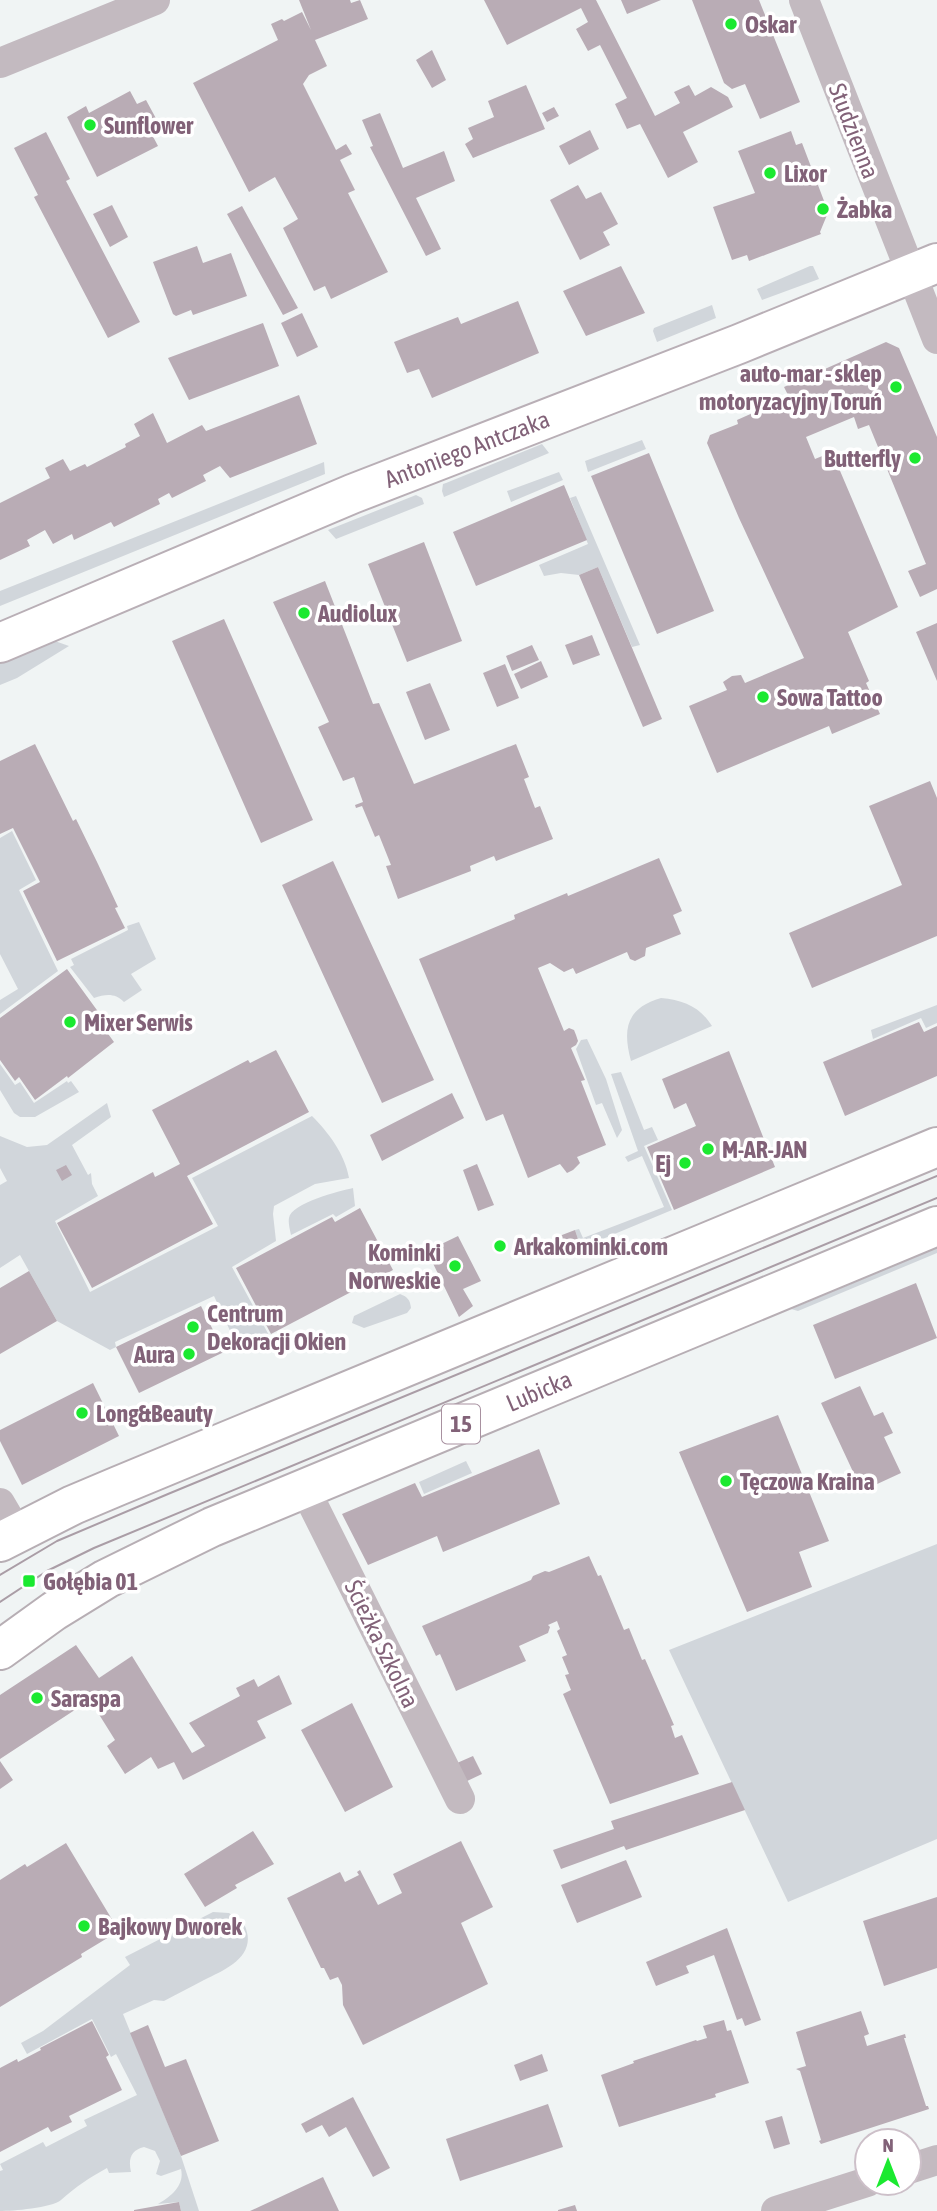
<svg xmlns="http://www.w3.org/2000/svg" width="937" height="2211" viewBox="0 0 937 2211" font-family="'Asap Condensed',sans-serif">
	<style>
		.green { fill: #d1d6db }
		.building { fill: #b9acb5 }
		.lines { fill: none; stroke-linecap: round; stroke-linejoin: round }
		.secondary-casing { stroke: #b9afb6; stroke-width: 42 }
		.primary-casing { stroke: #b7aeb4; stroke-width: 42 }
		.street { stroke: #c3bac0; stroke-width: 30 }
		.secondary { stroke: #fff; stroke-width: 38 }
		.primary { stroke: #fff; stroke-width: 38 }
		.tram { stroke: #aa9da6; stroke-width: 2 }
		.poi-dot { fill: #1be930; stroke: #fff; stroke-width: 2.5 }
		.labels { text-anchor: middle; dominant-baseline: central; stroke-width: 7; stroke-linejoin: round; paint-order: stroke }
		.shield { fill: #fff; stroke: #a891a0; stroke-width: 2 }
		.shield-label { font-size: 23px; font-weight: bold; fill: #826278 }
		.poi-label { font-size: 24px; font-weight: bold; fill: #826278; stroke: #fff; text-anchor: start }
		.street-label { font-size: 24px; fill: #826278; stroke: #fff }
	</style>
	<rect width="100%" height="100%" fill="#f0f4f4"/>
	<!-- green -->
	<path class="green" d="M810 266H813L819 279 762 300 757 289Z
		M712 305 716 318 657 342 653 331 654 328Z
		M642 440 646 449 588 472 585 461Z
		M542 444 549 453 444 497 442 491 443 484 446 483Z
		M324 462 325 474 0 606V591Z
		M559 472 563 480 511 502 507 491Z
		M416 495 422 498 424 504 336 539 328 530Z
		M576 496 640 645 632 647 598 567 579 575 561 573 544 576 539 565 588 544 570 498Z
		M52 640 69 646 17 678 0 685V662Z
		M12 831 36 880 19 890 58 971 0 1014V1000L18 989 0 954V838Z
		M139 922 156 959 131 974 142 990 124 1002C115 993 106 994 94 998L70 967 74 965 71 959 128 930 127 926Z
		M661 998C684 1000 700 1007 712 1026L631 1061C622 1028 627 1008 661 998Z
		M937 1005V1023L926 1028 921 1018 873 1039 871 1030Z
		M587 1039 606 1079 622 1130 617 1138 602 1103 596 1105 576 1049 581 1040Z
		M0 1064 15 1085 20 1082 34 1103 67 1081 68 1083 71 1081 79 1092 35 1117H20L14 1113 0 1090Z
		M621 1072 644 1130 652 1127 658 1140 644 1146 672 1210 581 1248 575 1230 579 1229 583 1238 664 1207 642 1156 628 1162 625 1157 638 1151 611 1074Z
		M107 1103 111 1117 72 1145 88 1175 91 1173 92 1184 98 1196 55 1221 90 1292 218 1226 192 1178 312 1116C328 1132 345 1154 349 1178L315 1184 274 1206 273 1214 276 1241 232 1267 271 1339C259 1346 245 1341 232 1335L214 1296 115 1342 116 1347 110 1350 57 1321 20 1255 0 1268V1185L7 1181 0 1168V1136L27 1147 47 1145Z
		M353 1188 355 1206 336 1217 333 1214 291 1235C290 1230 288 1223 289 1218 291 1203 340 1191 353 1188Z
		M937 1248V1253L798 1311 791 1309Z
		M400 1294C408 1297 410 1300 411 1308L407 1313 364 1328 352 1323 354 1316Z
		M466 1461 472 1473 424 1494 419 1482Z
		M937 1544V1839L788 1902 669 1650Z
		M213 1912 229 1913 244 1924C259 1955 227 1969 204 1980 191 1987 177 1994 164 2001L154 2000 123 2014 181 2156 199 2211H181L179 2202 158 2204C170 2197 185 2186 181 2169L161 2176 156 2174 160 2161 155 2151 144 2147C131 2150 128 2159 131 2172L109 2173 107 2168C89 2178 77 2186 61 2200 52 2208 12 2211 0 2211V2171L3 2170 0 2164 43 2142 46 2147 87 2126 84 2120 137 2095 116 2054 111 2057 92 2019 27 2054 21 2043 43 2031 130 1965 125 1957Z"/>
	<!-- building -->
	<path class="building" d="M299 0H350L351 3 360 0 368 19 315 40 327 66 309 75 303 84 336 150 346 144 352 154 340 160 355 190 348 193 388 272 331 299 325 286 314 291 283 228 298 219 275 177 249 192 193 83 278 40 271 24 282 19 284 21 302 12 311 30Z
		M484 0H596L655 116 680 103 674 92 689 85 695 96 711 87 728 97 733 107 683 132 698 162 668 178 640 124 627 129 615 104 627 98 600 45 588 51 576 29 588 22 581 8 507 45Z
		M621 0H661L627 14Z
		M692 0H759L800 102 760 119 745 84 732 89 724 83Z
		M432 50 446 80 432 88 416 60Z
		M526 85 545 129 473 158 465 144 473 139 468 128 494 117 488 101Z
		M130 91 137 104 146 100 159 124 149 129 158 146 97 177 67 117 86 106 89 113Z
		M554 107 559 116 547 122 542 113Z
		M380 113 403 168 444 151 455 181 416 198 441 249 426 256 370 147 373 146 362 120Z
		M590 130 599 149 569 165 559 146Z
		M791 131 796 145 802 143 829 214 827 215 820 232 821 234 749 261 747 255 732 260 713 207 755 193 738 151Z
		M46 132 70 179 66 181 140 322 108 338 34 197 38 195 14 148Z
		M578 185 586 199 601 192 618 224 603 232 610 245 580 260 550 200Z
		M112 205 128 237 110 247 93 214Z
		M242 206 298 308 283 315 227 214Z
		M197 246 203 263 231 253 247 296 193 315 191 310 176 316 173 314 153 262Z
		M621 266 645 313 586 336 563 291Z
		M518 301 539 353 432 398 419 369 407 373 394 342 458 317 461 324Z
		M302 313 318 347 297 357 281 323Z
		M263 323 279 366 189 400 168 358Z
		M886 342 899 348 937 437V589L920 597 908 571 926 564 869 425 858 429 854 417 806 437 815 459 832 452 898 607 848 632 869 681 866 683 880 714 832 734 829 726 717 773 689 706 727 690 723 682 732 676 741 675 745 683 804 658 739 518 707 443 710 435 738 424 737 420 789 397 784 387Z
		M299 395 317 444 230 478 220 466 203 475 206 481 172 498 169 493 158 499 160 504 114 527 111 522 74 540 72 534 53 544 45 530 27 540 30 546 0 560V503L50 478 45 468 63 459 70 471 85 464 87 467 126 447 125 444 140 436 134 424 153 413 167 443 202 425 206 431Z
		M649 453 714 611 657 634 591 476Z
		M564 485 587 540 476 586 453 532Z
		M424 542 462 641 407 662 368 564Z
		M598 567 662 719 643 727 579 575Z
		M325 581 373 704 379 703 414 784 516 744 529 777 524 779 535 808 540 806 553 839 496 861 494 856 470 866 471 871 398 899 386 866 391 865 379 835 375 837 362 806 356 808 355 805 363 802 354 777 343 781 318 727 329 722 273 602Z
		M224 619 313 820 261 843 172 641Z
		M937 623V681L916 632Z
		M592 635 600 655 573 665 565 645Z
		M532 645 539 660 512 671 506 656Z
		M541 661 548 677 521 689 514 674Z
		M505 664 519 698 497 707 483 673Z
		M430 683 450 730 425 740 406 692Z
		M35 744 73 821 76 819 98 864 118 907 115 908 125 928 57 961 23 891 40 882 13 828 0 834V761Z
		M930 781 937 798V936L812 988 789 933 902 885 869 806Z
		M659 858 682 911 673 915 681 934 646 948 645 956 635 961 630 959 627 952 576 974 573 968 564 972 550 963 538 968 564 1031 569 1028 574 1030 576 1035 578 1041 576 1045 571 1048 585 1080 581 1081 606 1145 577 1157 580 1163 573 1170 567 1173 560 1164 528 1178 503 1114 486 1121 419 959 515 919 514 915 567 893 568 896Z
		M333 861 434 1080 382 1103 282 885Z
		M67 969 102 1017 98 1020 114 1042 68 1078 67 1076 35 1100 19 1077 15 1081 0 1060V1018Z
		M919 1022 924 1032 937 1026V1076L845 1116 823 1062Z
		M276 1050 309 1112 187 1176 213 1224 92 1288 57 1223 153 1172 155 1177 180 1164 152 1110 248 1060 250 1063Z
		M729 1051 775 1167 674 1210 647 1147 696 1126 686 1103 674 1109 662 1079Z
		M452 1093 464 1118 382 1161 370 1135Z
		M477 1164 494 1205 478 1211 463 1170Z
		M66 1165 72 1175 62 1181 56 1170Z
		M360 1208 393 1270 271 1334 236 1268 332 1217 335 1222Z
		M575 1230 580 1245 555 1255 549 1240Z
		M458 1236 481 1281 463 1289 473 1306 459 1317 427 1251Z
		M29 1271 57 1321 0 1354V1288Z
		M916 1283 937 1338 835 1379 813 1325Z
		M201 1306 224 1352 139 1393 116 1347Z
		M93 1383 119 1436 22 1485 0 1441V1430Z
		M860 1386 874 1416 883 1412 893 1433 884 1437 901 1473 862 1491 821 1403Z
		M778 1415 829 1541 799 1552 812 1587 747 1612 679 1452Z
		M539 1449 560 1504 443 1552 437 1536 368 1565 342 1514 415 1483 422 1497Z
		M589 1556 598 1576 601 1575 624 1630 629 1628 642 1660 645 1659 674 1725 671 1726 675 1738 682 1735 699 1774 610 1804 563 1694 571 1690 565 1675 569 1674 562 1657 567 1655 557 1631 560 1629 557 1621 548 1625 550 1627 548 1633 519 1646 526 1661 456 1691 440 1654 436 1656 422 1626 531 1580 533 1576 545 1571 549 1572Z
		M76 1645 99 1678 132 1656 192 1753 205 1746 189 1723 240 1696 236 1688 254 1679 258 1687 279 1675 292 1704 257 1721 266 1738 183 1780 174 1762 158 1769 151 1757 125 1774 107 1746 115 1740 90 1700 0 1759V1695Z
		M352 1703 393 1787 345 1812 301 1730Z
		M473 1756 482 1774 465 1782 457 1763Z
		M0 1761 13 1780 0 1789Z
		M732 1782 745 1810 626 1850 624 1846 561 1869 553 1850 614 1829 611 1821Z
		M253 1831 274 1864 235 1885 237 1888 205 1907 184 1874Z
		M461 1841 493 1907 461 1923 488 1984 363 2045 343 2005 342 1985 338 1977 330 1980 324 1968H321L287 1898 340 1872 345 1882 359 1875 357 1872 360 1870 378 1905 402 1893 393 1874Z
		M66 1843 119 1931 81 1954 82 1957 0 2007V1880L25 1864 27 1867Z
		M626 1860 642 1897 577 1923 561 1885Z
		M937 1897V1968L884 1986 863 1921Z
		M727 1928 761 2020 745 2026 742 2018 737 2020 714 1955 686 1966 689 1973 656 1986 646 1962Z
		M861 2011 869 2034 864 2036 867 2046 905 2034 906 2038H904L926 2106H928L929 2109 821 2144 819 2141 821 2140 800 2071 796 2069 806 2066 796 2032Z
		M724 2020 727 2031 731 2030 749 2083 715 2094 716 2097 619 2127 601 2075 634 2063 633 2061 696 2040 697 2041 707 2038 703 2026Z
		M92 2021 109 2055 106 2057 122 2090 69 2116 72 2122 51 2132 48 2127 0 2152V2068L17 2059 18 2062 41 2050 40 2048Z
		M148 2025 165 2067 186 2059 219 2141 181 2156 130 2033Z
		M542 2054 548 2071 520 2081 514 2065Z
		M353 2097 390 2168 373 2177 346 2127 329 2137 322 2125 306 2133 301 2124Z
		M548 2104 563 2147 460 2181 446 2139Z
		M782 2116 790 2144 774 2149 765 2121Z
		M323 2177 339 2211H250Z
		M179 2202 181 2211H134V2210Z
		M575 2205 577 2211H558V2210Z"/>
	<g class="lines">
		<!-- secondary casing -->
		<g class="secondary-casing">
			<path id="secondary" d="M0 643 352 494 739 344 937 263"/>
		</g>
		<!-- primary casing -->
		<g class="primary-casing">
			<path id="primary" d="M0 1542 73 1505 118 1486 937 1147
				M0 1650 54 1611 106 1579 212 1527 937 1226"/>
		</g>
		<!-- street -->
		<path class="street" d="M804 0 937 339
			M0 63 155 0
			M305 1489 460 1799
			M0 1503 17 1532
			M909 2169 937 2160
			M776 2211 867 2182"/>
		<!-- secondary -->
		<use href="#secondary" class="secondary"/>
		<!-- primary -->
		<use href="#primary" class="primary"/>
		<!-- tram -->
		<path class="tram" d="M0 1575 57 1541 168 1494 937 1176
			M0 1602 47 1571 94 1548 937 1198"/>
	</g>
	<!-- markers -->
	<g class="poi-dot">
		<circle cx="731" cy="24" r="7"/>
		<circle cx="90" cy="125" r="7"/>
		<circle cx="770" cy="173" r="7"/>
		<circle cx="823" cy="209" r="7"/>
		<circle cx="896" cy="387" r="7"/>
		<circle cx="915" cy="458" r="7"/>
		<circle cx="304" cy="613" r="7"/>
		<circle cx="763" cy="697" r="7"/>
		<circle cx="70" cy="1022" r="7"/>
		<circle cx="708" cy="1149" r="7"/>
		<circle cx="685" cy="1163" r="7"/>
		<circle cx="500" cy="1246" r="7"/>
		<circle cx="455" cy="1266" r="7"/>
		<circle cx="193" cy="1327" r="7"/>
		<circle cx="189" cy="1354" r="7"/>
		<circle cx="82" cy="1413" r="7"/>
		<circle cx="726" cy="1481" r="7"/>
		<rect x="22" y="1574" width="14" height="14" rx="3.5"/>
		<circle cx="37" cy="1698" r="7"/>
		<circle cx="84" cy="1926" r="7"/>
	</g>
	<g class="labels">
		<!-- shield labels -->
		<rect class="shield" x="442" y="1404.5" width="38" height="39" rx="5"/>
		<g class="shield-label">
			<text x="461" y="1424">15</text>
		</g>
		<!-- poi labels -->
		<g class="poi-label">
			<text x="745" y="24">Oskar</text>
			<text x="104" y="125">Sunflower</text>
			<text x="784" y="173">Lixor</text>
			<text x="837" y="209">Żabka</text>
			<text x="882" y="373" text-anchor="end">auto-mar - sklep<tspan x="882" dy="28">motoryzacyjny Toruń</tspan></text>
			<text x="901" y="458" text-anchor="end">Butterfly</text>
			<text x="318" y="613">Audiolux</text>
			<text x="777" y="697">Sowa Tattoo</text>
			<text x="84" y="1022">Mixer Serwis</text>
			<text x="722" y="1149">M-AR-JAN</text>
			<text x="671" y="1163" text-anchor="end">Ej</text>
			<text x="514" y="1246">Arkakominki.com</text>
			<text x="441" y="1252" text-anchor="end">Kominki<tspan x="441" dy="28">Norweskie</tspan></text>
			<text x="207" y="1313">Centrum<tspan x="207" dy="28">Dekoracji Okien</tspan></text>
			<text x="175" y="1354" text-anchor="end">Aura</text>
			<text x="96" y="1413">Long&amp;Beauty</text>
			<text x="740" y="1481">Tęczowa Kraina</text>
			<text x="43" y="1581">Gołębia 01</text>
			<text x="51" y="1698">Saraspa</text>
			<text x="98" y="1926">Bajkowy Dworek</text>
		</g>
		<!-- street labels -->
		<g class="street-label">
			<text transform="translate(854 131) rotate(69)">Studzienna</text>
			<text transform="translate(467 449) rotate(-21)">Antoniego Antczaka</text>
			<text transform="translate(539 1391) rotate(-23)">Lubicka</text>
			<text transform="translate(382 1644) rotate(64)">Ścieżka Szkolna</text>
		</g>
	</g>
	<!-- north arrow -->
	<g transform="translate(888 2162)"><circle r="33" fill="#ffffff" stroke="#cdc0c9" stroke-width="2"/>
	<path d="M0-5L12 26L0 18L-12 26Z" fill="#1be930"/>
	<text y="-10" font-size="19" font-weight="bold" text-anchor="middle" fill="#826278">N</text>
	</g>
</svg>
